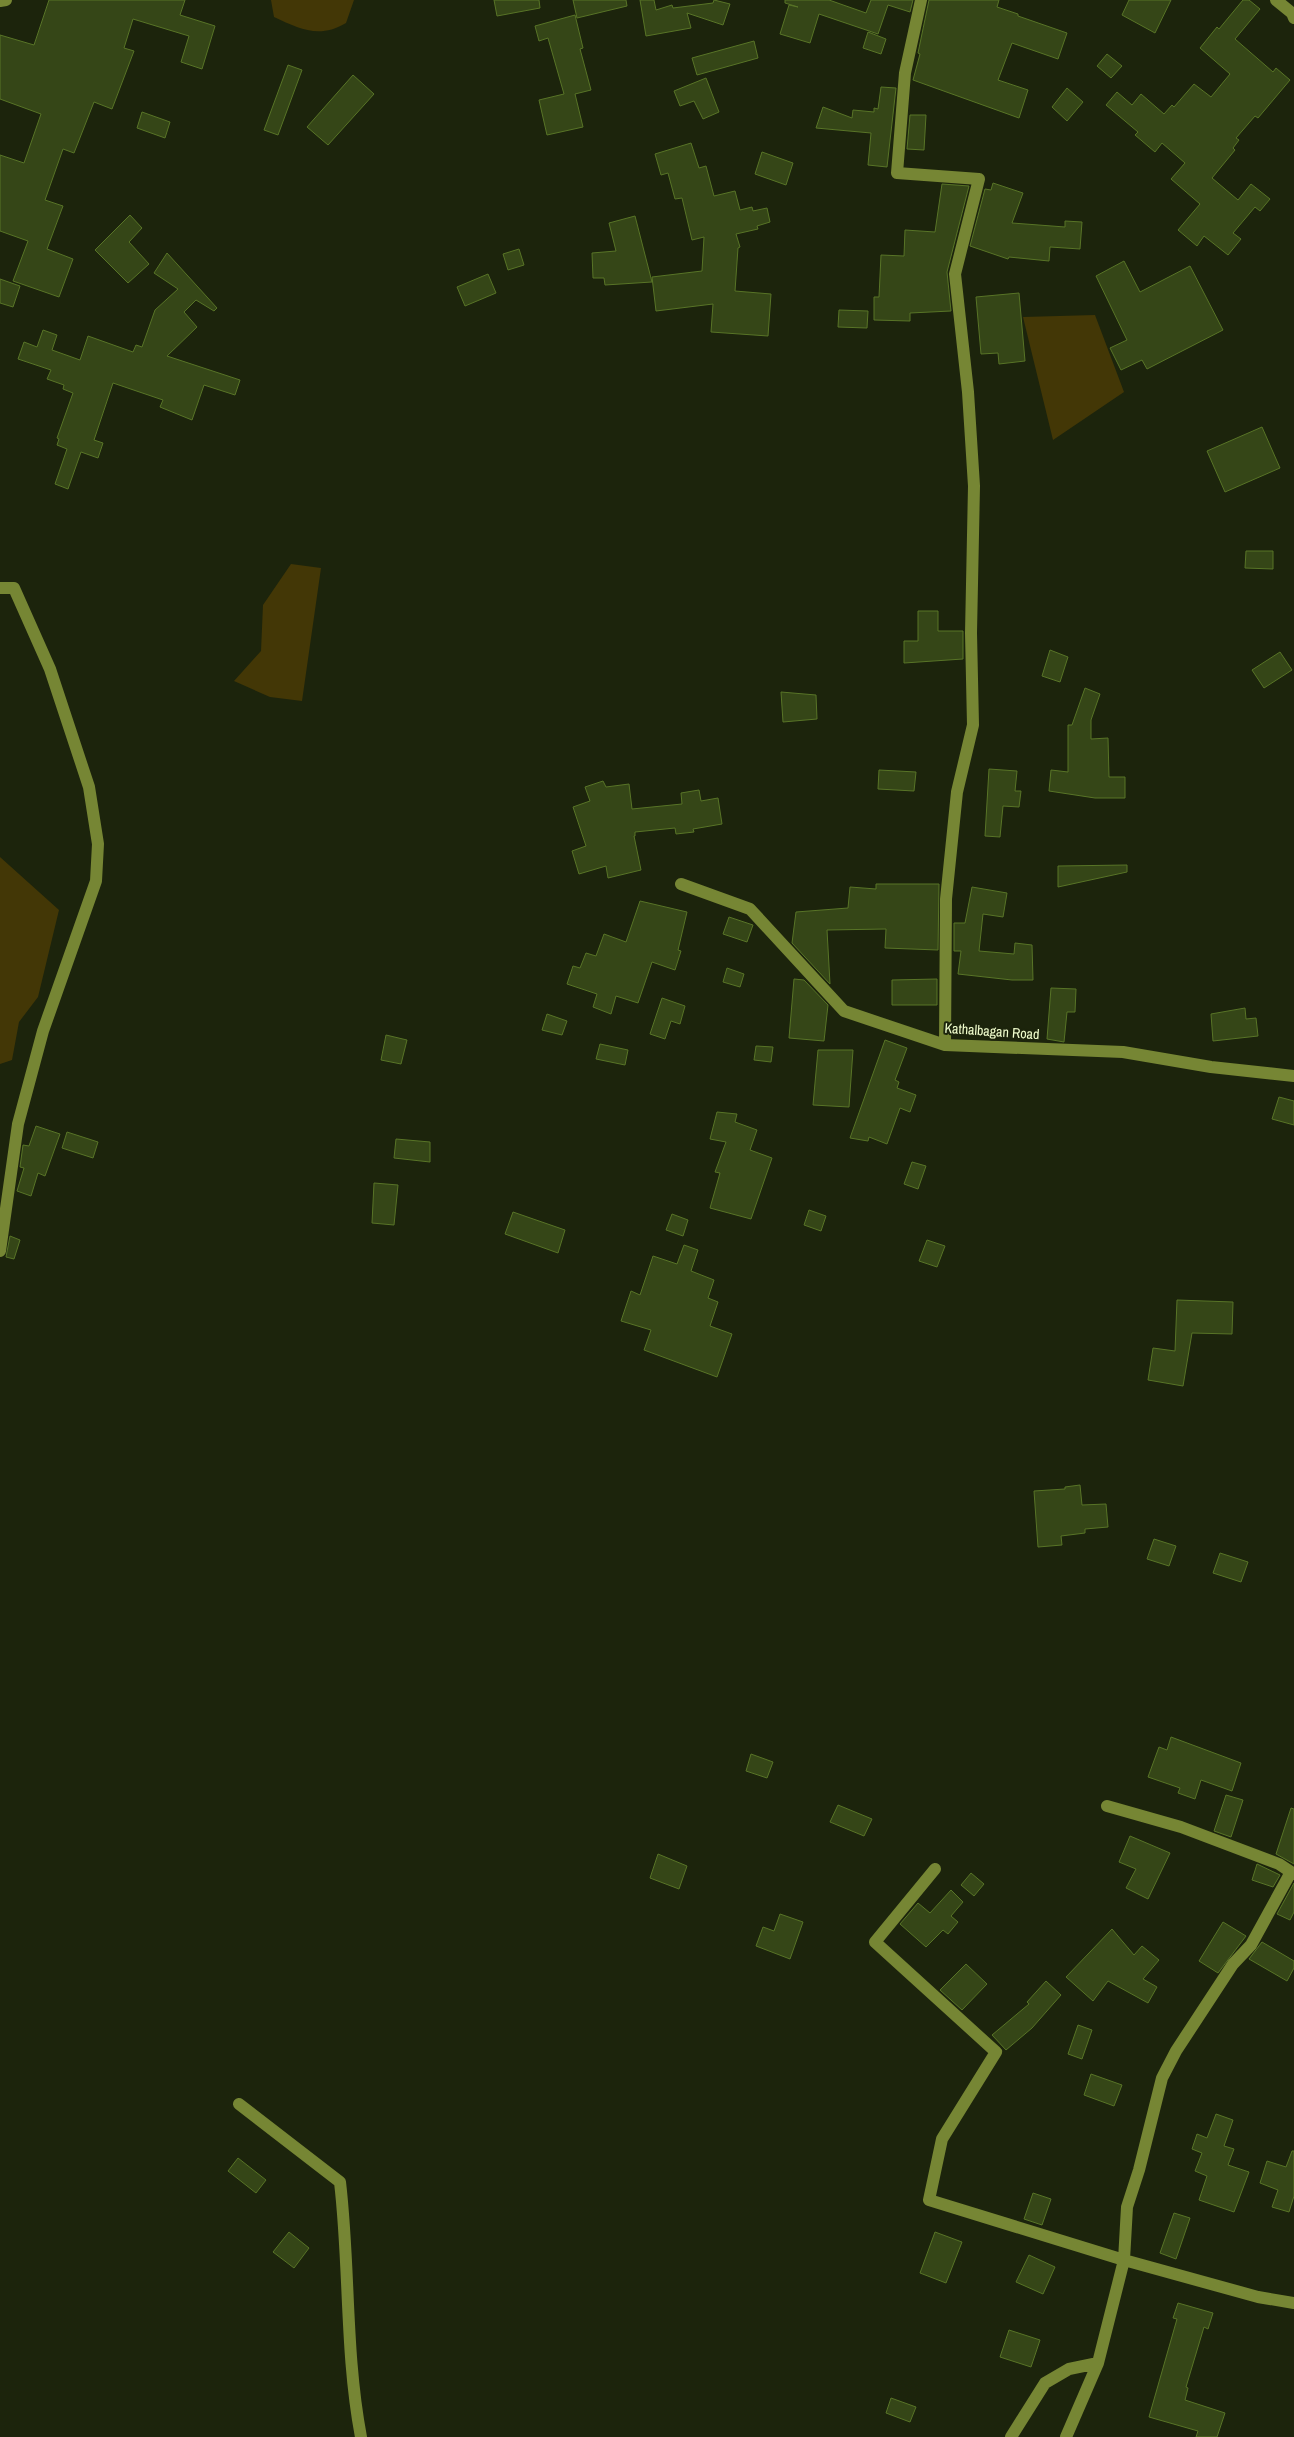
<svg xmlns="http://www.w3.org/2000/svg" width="1294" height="2437" viewBox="0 0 1294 2437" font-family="'Archivo Narrow',sans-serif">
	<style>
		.water { fill: #433706 }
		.building { fill: #354617; stroke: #587427 }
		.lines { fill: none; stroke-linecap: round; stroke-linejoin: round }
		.minor { stroke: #768634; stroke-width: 12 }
		.labels { text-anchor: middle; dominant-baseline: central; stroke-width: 4; stroke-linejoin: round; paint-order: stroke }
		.street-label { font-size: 14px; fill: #f2ffcf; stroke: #1c240c }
	</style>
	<rect width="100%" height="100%" fill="#1c240c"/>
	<!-- water -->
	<path class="water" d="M271 0H354L346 23C319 39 300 29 274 17Z
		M1095 315 1124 392 1053 440 1023 317Z
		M291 564 321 568 302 701 270 697 234 681 261 651 263 605Z
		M0 857 59 910 38 997 19 1022 12 1060 0 1064Z"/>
	<!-- building -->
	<path class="building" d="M49 0H185L180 15 215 26 202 69 181 62 189 36 133 19 124 48 134 51 112 109 94 102 74 153 63 149 45 200 63 206 47 249 73 259 59 297 13 281 28 241 0 231V155L24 163 41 114 0 99V35L34 45Z
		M494 0H539L540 8 497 16Z
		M573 0H626L627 6 577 18Z
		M640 0H654L656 10 672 5 673 8 713 3 714 0 730 4 723 25 687 13 691 28 646 36Z
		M785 0H829L866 13 871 0H913L910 12 888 5 878 34 819 14 810 43 780 34 789 5 798 7 785 3Z
		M929 0H999L997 7 1018 14V16L1067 33 1058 59 1012 43 998 80 1028 90 1019 118 913 80 920 54 918 53Z
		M1129 0H1171L1155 33 1122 15Z
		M1243 0H1249L1260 9 1235 39 1273 72 1276 68 1290 80 1258 118 1255 116 1236 138 1239 140 1233 148 1235 150 1212 178 1238 200 1251 184 1270 199 1260 211 1255 207 1233 233 1241 239 1228 255 1204 236 1197 246 1178 230 1200 204 1171 179 1185 163 1162 143 1155 152 1135 135 1138 132 1106 105 1117 92 1132 105 1141 94 1164 114 1172 105 1174 107 1194 84 1211 97 1230 74 1200 48 1217 27 1219 29Z
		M575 15 583 48 580 49 591 90 575 94 583 127 547 135 539 100 564 94 548 38 539 41 535 26Z
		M868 32 886 39 881 54 863 48Z
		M754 41 758 58 697 75 692 58Z
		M1107 54 1122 66 1111 78 1097 66Z
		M288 65 302 70 278 135 264 130Z
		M353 75 374 94 328 145 307 127Z
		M706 78 719 112 703 119 694 101 680 106 674 91Z
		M881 87 896 88 887 167 868 165 871 133 816 128 823 107 852 118 853 110 874 112V108L878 109Z
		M1067 88 1083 102 1067 121 1052 107Z
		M142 112 170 122 165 138 137 128Z
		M910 115H926L924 150 907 149Z
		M691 143 699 168 706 166 714 196 735 191 740 210 752 207 753 211 767 208 770 222 757 226 758 229 736 234 740 247 738 248 735 291 771 294 768 336 711 332 713 304 656 311 652 277 702 271 704 237 692 240 682 198 675 199 668 173 661 175 655 154Z
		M762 152 793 163 786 185 755 174Z
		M993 183 1023 193 1012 223 1065 227V221L1082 222 1080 249 1050 247 1049 261 1009 257 1008 259 970 246 985 189 991 190Z
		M942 184 969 186 947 272 951 311 910 313V321L874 320V297H879L881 255 904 256 905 230 935 232Z
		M130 215 142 228 129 242 149 264 128 283 95 250Z
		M635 216 652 282 605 285 604 278H593L592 253 616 251 609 223Z
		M519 249 524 265 508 270 503 254Z
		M167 253 217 308 214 311 196 300 184 312 197 327 167 356 240 380 235 395 204 385 192 420 160 407 163 400 113 383 94 440 103 443 98 458 81 452 68 489 55 484 67 449 57 445 59 439 57 438 73 393 63 389 64 385 47 379 51 370 18 359 24 342 37 347 43 330 57 335 52 350 80 360 88 336 133 352 136 345 142 347 155 310 178 289 154 273Z
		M1124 261 1140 292 1190 266 1223 330 1147 369 1142 360 1121 370 1110 348 1127 340 1096 276Z
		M488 274 496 293 465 306 457 287Z
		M0 279 20 286 13 307 0 303Z
		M1019 293 1025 361 999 364 998 353 981 354 976 297Z
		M839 310 868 311 867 328 838 327Z
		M1262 427 1280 468 1225 492 1207 451Z
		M1246 551H1273V569L1245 568Z
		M918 611H938V631H963V659L904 663V641H918Z
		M1050 650 1068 657 1060 682 1042 676Z
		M1280 652 1292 670 1264 688 1252 670Z
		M1085 688 1100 694 1091 720V739L1108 738 1109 777H1125V798H1095L1049 791 1051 770 1068 772V725H1072Z
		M781 692 816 695 817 719 783 722Z
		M989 769 1017 771 1015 791H1021L1019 807 1003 806 1000 837 985 836Z
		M879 770 916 772 914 791 878 789Z
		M603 781 606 787 629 784 632 809 682 804 681 793 699 790 701 801 718 798 722 824 693 829 694 832 676 834 675 828 635 832V836H634L641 870 608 878 606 866 579 874 572 851 586 846 573 807 590 801 585 787Z
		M1127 865V872L1058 887V866Z
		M876 884H939L938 950 885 948 886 929 827 930 830 984 792 943 796 912 848 908 850 887 876 889Z
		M972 887 1007 893 1003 917 983 914 979 951 1014 954 1015 943 1032 945 1033 980H1012L958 974 961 951H954V923H965Z
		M640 901 687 912 678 950 681 951 675 970 652 962 638 1003 616 996 611 1014 593 1007 597 994 567 984 573 966 580 968 586 953 596 956 604 934 626 942Z
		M729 917 753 925 747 942 723 934Z
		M727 968 744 974 740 987 723 982Z
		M794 979 804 980 828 1005 824 1041 789 1038Z
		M937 979V1005H892V980Z
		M1051 988 1076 989 1075 1012H1067L1064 1042 1047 1039Z
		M662 998 685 1006 680 1024 671 1021 665 1039 650 1034Z
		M1245 1008 1246 1019 1256 1018 1258 1036 1213 1041 1211 1014Z
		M547 1014 567 1021 562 1035 542 1030Z
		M386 1035 407 1040 401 1064 381 1060Z
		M885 1040 907 1048 895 1080 899 1082 897 1088 916 1095 910 1112 900 1108 887 1144 869 1137 868 1141 850 1138Z
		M600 1044 628 1050 625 1065 596 1059Z
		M756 1046 773 1047 771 1062 754 1060Z
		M818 1050H853L849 1107 813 1105Z
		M1279 1097 1294 1101V1125L1272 1119Z
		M717 1112 737 1114 735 1122 757 1130 750 1150 772 1158 751 1219 710 1208 720 1173 715 1172 726 1142 710 1139Z
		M36 1126 60 1134 45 1176 38 1173 31 1196 17 1191 24 1168 20 1167 23 1145 29 1146Z
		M67 1132 98 1142 93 1158 62 1148Z
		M396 1139 430 1142V1162L394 1158Z
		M912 1162 926 1166 918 1189 904 1184Z
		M374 1183 398 1185 394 1225 372 1223Z
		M809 1210 826 1216 821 1231 804 1225Z
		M513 1212 565 1230 558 1253 505 1234Z
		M672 1214 688 1220 683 1236 666 1230Z
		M10 1236 20 1240 14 1259 6 1257Z
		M927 1240 945 1246 937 1267 919 1261Z
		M684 1245 698 1250 691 1271 714 1280 708 1298 718 1302 710 1326 732 1334 717 1377 644 1350 651 1330 621 1321 631 1291 640 1295 653 1256 677 1264Z
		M1177 1300 1233 1302 1232 1334 1192 1333 1183 1386 1148 1380 1153 1348 1175 1351Z
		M1080 1485 1082 1505 1106 1504 1108 1527 1085 1529V1533L1061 1536 1062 1545 1038 1547 1034 1491 1065 1489V1487Z
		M1154 1539 1176 1546 1169 1566 1147 1559Z
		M1220 1553 1248 1562 1241 1582 1213 1573Z
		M1171 1737 1241 1763 1232 1791 1201 1780 1195 1799 1178 1793 1180 1788 1148 1777 1159 1747 1167 1750Z
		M751 1754 773 1762 767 1778 746 1771Z
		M1226 1795 1243 1800 1231 1837 1214 1831Z
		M838 1805 872 1819 864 1836 830 1822Z
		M1291 1808 1294 1809V1864L1276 1854Z
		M1130 1836 1170 1853 1148 1899 1126 1888 1136 1869 1119 1862Z
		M658 1854 687 1866 679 1889 650 1878Z
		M1257 1864 1280 1875 1273 1887 1252 1880Z
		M971 1873 984 1884 974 1896 961 1885Z
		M1294 1883V1912L1290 1920 1277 1914Z
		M951 1890 963 1902 951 1916 958 1922 948 1934 943 1930 926 1947 900 1924 918 1903 930 1913Z
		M780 1914 803 1922 790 1959 756 1946 763 1927 774 1931Z
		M1223 1922 1246 1936 1218 1973 1199 1961Z
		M1112 1929 1134 1955 1142 1946 1159 1960 1143 1979 1157 1987 1148 2003 1108 1981 1093 2001 1066 1977Z
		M1262 1942 1294 1961V1968L1287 1981 1249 1959Z
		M966 1964 987 1984 962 2010 940 1990Z
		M1046 1981 1061 1995 1032 2028 1006 2050 992 2035 1029 2004 1027 2002Z
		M1078 2025 1092 2030 1082 2059 1068 2054Z
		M1091 2074 1122 2085 1114 2106 1084 2095Z
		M1216 2114 1233 2120 1224 2146 1234 2149 1228 2165 1249 2172 1234 2212 1199 2200 1207 2176 1195 2171 1202 2153 1192 2149 1197 2134 1207 2138Z
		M1292 2151H1294V2196L1289 2212 1272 2207 1278 2190 1260 2183 1267 2161 1286 2167Z
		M238 2158 266 2180 256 2193 228 2171Z
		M1033 2193 1051 2199 1042 2225 1024 2219Z
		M1174 2213 1190 2218 1176 2259 1160 2253Z
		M289 2232 309 2248 294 2268 273 2252Z
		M935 2232 962 2242 946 2283 920 2273Z
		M1029 2255 1055 2267 1043 2294 1016 2282Z
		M1178 2303 1213 2313 1208 2329 1204 2327 1186 2387 1188 2388 1185 2400 1225 2413 1217 2437H1196L1198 2431 1149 2417 1177 2319 1173 2318Z
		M1009 2330 1040 2340 1031 2367 1000 2357Z
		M891 2398 916 2407 910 2422 886 2413Z"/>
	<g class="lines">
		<!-- minor -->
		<path class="minor" d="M921 0 905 73 897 173 979 179 955 274 968 392 974 486 971 633 973 725 957 792 946 899 945 1045
			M1276 0 1292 13 1294 18
			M0 1 6 0
			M0 588H14L50 669 89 787 98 844 96 881 43 1031 18 1124 0 1251
			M681 884 750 909 844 1011 945 1045 1123 1052 1211 1067 1294 1076
			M1107 1806 1181 1827 1279 1864 1294 1874
			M935 1869 875 1942 996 2052 942 2139 929 2200 1124 2260 1098 2363 1066 2437
			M1291 1872 1251 1945 1233 1964 1176 2051 1162 2078 1139 2170 1127 2207 1124 2260 1258 2297 1294 2303
			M239 2104 340 2182C350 2267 345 2353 361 2437
			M1011 2437 1045 2383 1069 2369 1098 2363"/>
	</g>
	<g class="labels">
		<!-- street labels -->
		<g class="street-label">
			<text transform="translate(992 1031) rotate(4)">Kathalbagan Road</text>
		</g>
	</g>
</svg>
